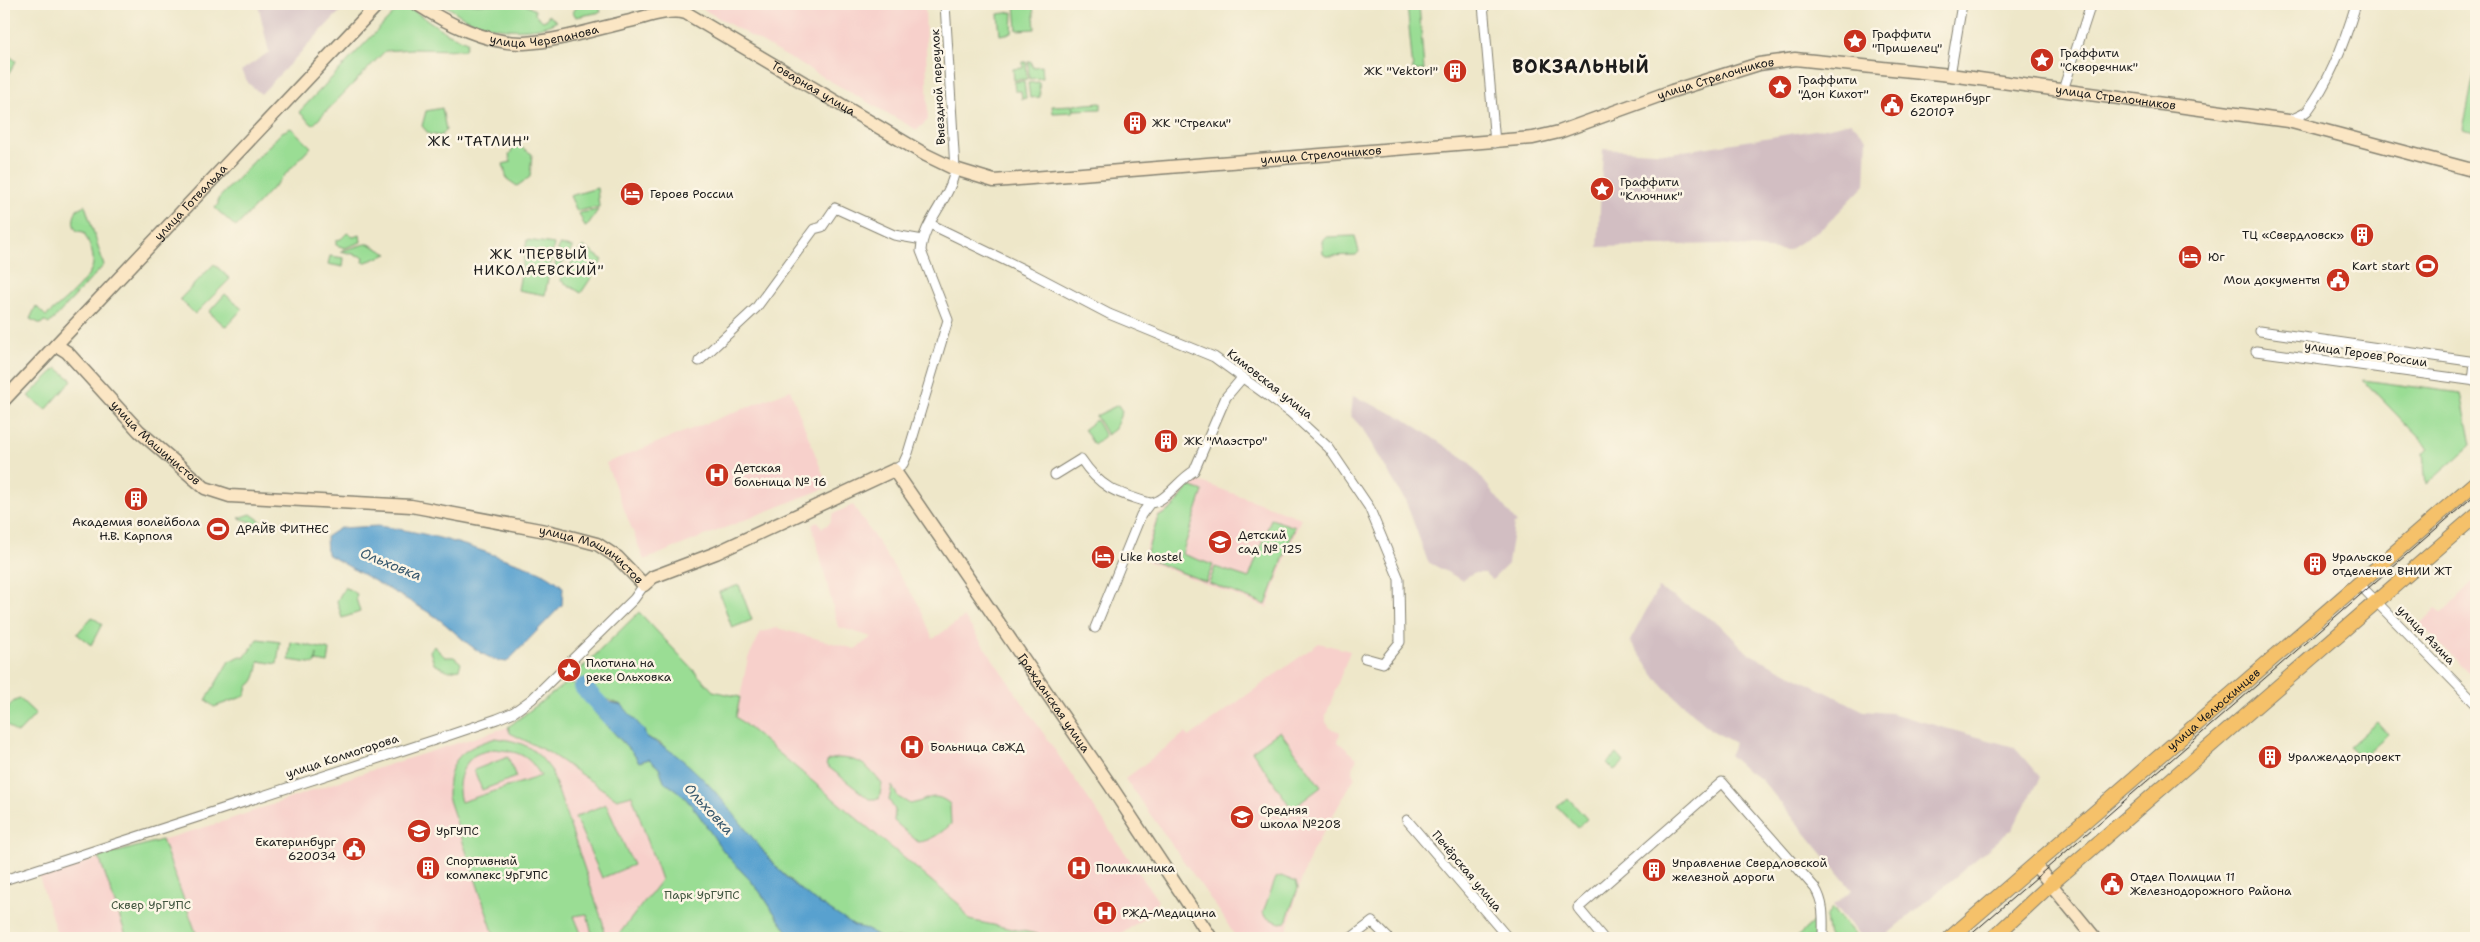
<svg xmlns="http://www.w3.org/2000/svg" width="2480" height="942" viewBox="0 0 2480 942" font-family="'Shantell Sans',sans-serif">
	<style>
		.built { fill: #f7d0cb }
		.industrial { fill: #d2bec2 }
		.green { fill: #9add94; stroke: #5b7c58; fill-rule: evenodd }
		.water { fill: #59a1cf; stroke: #3a5e76 }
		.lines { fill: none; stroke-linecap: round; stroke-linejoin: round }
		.river { stroke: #59a1cf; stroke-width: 18 }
		.street-casing { stroke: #858272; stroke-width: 11 }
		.secondary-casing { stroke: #858272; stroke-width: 15 }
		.primary-casing { stroke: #858272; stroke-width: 16 }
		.street { stroke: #fff; stroke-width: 9 }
		.secondary { stroke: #fbe6c4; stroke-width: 12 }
		.primary { stroke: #f5c16b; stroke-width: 14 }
		.tram { stroke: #1c1c1c; stroke-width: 1 }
		.labels { text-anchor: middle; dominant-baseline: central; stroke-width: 5; stroke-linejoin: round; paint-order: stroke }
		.street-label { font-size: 12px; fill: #1c1c1c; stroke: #fcf5e5 }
		.poi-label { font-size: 12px; fill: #1c1c1c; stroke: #fcf5e5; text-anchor: start }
		.park-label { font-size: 12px; fill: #425640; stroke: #fcf5e5 }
		.neighbourhood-label { font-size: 14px; letter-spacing: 1px; fill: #1c1c1c; stroke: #fcf5e5 }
		.water-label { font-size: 14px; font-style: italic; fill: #37586d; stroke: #fcf5e5 }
		.district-label { font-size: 18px; font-weight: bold; letter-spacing: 1px; fill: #1c1c1c; stroke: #fcf5e5 }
	</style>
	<rect width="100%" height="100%" fill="#fcf5e5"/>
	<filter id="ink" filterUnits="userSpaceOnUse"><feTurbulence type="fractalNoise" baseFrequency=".02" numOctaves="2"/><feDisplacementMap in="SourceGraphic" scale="10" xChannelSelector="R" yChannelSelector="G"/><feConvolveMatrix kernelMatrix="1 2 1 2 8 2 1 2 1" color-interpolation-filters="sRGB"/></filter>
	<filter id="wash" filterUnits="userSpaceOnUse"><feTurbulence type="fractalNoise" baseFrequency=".0096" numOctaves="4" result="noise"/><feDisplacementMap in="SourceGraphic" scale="20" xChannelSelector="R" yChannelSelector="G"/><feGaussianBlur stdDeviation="1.12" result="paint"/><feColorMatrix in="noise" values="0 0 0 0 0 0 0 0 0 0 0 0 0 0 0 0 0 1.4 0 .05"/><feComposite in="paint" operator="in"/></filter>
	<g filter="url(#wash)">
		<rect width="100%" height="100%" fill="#eee7c9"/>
		<!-- built -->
		<path class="built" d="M694 4H925L928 120 917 130Z
			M790 390 828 487 644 560 606 463Z
			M1190 478 1301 518 1267 608 1142 559 1157 516 1171 506Z
			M853 505 919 605 933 639 964 617 1158 901 1148 915 1116 938H1056L969 920 960 905 736 717 748 658 761 632 777 628 855 649 872 637 838 627 812 525 818 521 822 528 830 523 833 514Z
			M2476 579V680L2420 624 2436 608 2443 613Z
			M1319 643 1350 651 1326 715V722L1330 728 1340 732 1338 742 1357 758 1352 768 1355 777 1313 850 1301 881 1285 938H1236L1222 915 1125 779 1185 733 1189 737Z
			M508 727 510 734 632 795 661 880 616 938H58L39 876 219 823 366 772Z"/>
		<!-- industrial -->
		<path class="industrial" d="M258 4H347L261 94 249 84 241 71 269 52Z
			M1851 122 1867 139 1865 185 1825 226 1787 251 1720 244 1598 247 1603 149 1671 153 1821 129Z
			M1353 396 1403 418 1469 462 1517 523 1514 524 1508 564 1492 580 1485 573H1473L1462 580 1428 562 1406 502 1362 428 1351 416Z
			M1658 588 1718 623 1748 653 1864 711 1891 713 2014 747 2040 777 2013 828 1883 938H1863L1833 905 1852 890 1761 779 1747 771 1729 755 1735 743 1711 730 1660 683 1630 641Z"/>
		<!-- green -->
		<path class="green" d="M443 4H524L535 10V14L543 21 547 19 548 15 557 21C538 34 494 30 473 22 463 18 453 10 443 4Z
			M579 4H598L601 12 576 17 573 12Z
			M1015 4H1033L1035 29 1017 30Z
			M1407 4H1419L1424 70 1413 71Z
			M402 7H408L447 33 467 42 465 50 411 49 385 51 313 125 299 112 395 12Z
			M1013 12 1012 33 1000 35 998 14Z
			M4 55H8L16 61 10 72 4 73Z
			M1031 61 1032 67 1042 66 1043 78 1029 79 1028 62Z
			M1023 62H1026L1027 79 1014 80 1013 69 1023 68Z
			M2476 65V132L2463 129Z
			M1024 81 1026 98 1022 99 1021 91H1015L1014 82Z
			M1039 82 1040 97 1030 98 1028 83Z
			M1101 103V109L1074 110 1073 105Z
			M1072 105 1073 112 1053 113 1052 106Z
			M442 108 446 130 441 136 429 134 422 126 426 111Z
			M291 128 311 147 236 227 215 208 218 204V199L282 132Z
			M516 144 532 154 530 177 517 186 507 179 503 164 511 162 509 155Z
			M597 188 599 207 577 211 570 196Z
			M85 205 104 265 49 324 44 321 41 324 30 319 36 306 46 316C58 307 93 277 93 263 94 252 88 242 84 232L77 231C71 223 74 217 77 209Z
			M598 210 587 226 585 227 579 213Z
			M347 233 353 237 360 235 361 242 345 248 336 245V240L341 239Z
			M1355 236 1359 252 1356 255 1326 256 1323 254 1322 241 1325 237Z
			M527 240 554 244 545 295 518 290Z
			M365 244H369L388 254 366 262H363L364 257 341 251Z
			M559 245 573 247 557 272H554Z
			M583 246 603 260 581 293 560 280Z
			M330 256 344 258 343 267 328 264Z
			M214 264 230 279 195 314 180 299Z
			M225 294 242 309 226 327 209 312Z
			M57 368 72 380 46 410 28 396Z
			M2363 380 2461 393 2471 445 2426 485 2423 453 2429 448Z
			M1118 405 1122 411 1115 429 1107 435 1096 416Z
			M1096 420 1105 436 1094 445 1084 429Z
			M1189 486 1203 491 1182 554 1213 565 1206 582 1145 558 1158 517 1173 508Z
			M251 514 262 522 261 525 239 518Z
			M1271 519 1295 527 1266 605 1209 583 1215 567 1249 578Z
			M739 585 752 620 732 628 719 592Z
			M345 587 357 594 356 598 360 612 342 618 337 601Z
			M639 612 713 691 740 697 736 717 960 905 969 920 1056 938H882L864 928 854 926 805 894 779 870 706 782 660 743 646 737 622 705 597 696 576 674Z
			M92 617 102 624 91 645 77 634Z
			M258 639 280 642 277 664 259 661C257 672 256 681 248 686L245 696 214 707 206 700 229 661 241 656 244 658Z
			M291 642 330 650 328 663 316 661 317 654 315 664 289 660Z
			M434 646 445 657H454L461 663 459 669 449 671 434 664 430 651Z
			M570 680 590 701 595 713 633 753 639 762 649 759 659 768 665 783C691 796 705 826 722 849 733 864 749 877 760 892 772 908 780 925 795 938H616L661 880 632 795 617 799 548 752 510 733 508 727Z
			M20 699 36 714 20 731 16 733 6 724C7 712 7 702 20 699Z
			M2377 722 2388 734 2360 759 2349 747Z
			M1280 731 1321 787 1292 809 1252 751Z
			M496 738C524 742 534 747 551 770L603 923 604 938H593L587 914 574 916 583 938H495L448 797C448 758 461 749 496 738ZM494 749C519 752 528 754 541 776L461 802C456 786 460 766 475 755 480 752 489 751 494 749Z
			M1617 754 1624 762 1614 770 1607 763Z
			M508 757 516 777 482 790 474 770Z
			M838 758C862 759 867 766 882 784L879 799H869L826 765 828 760Z
			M892 786 898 797 910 804C928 801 933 790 950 804L951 824C944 831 929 842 918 842L894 821 895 810 889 800Z
			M1568 798 1587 819 1577 828 1558 807Z
			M606 804 633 865 602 878 575 817Z
			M162 840 198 938H127L99 857Z
			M1281 876 1296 882 1298 888 1286 922 1280 923 1265 917 1263 912 1276 878Z
			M1832 908 1858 938H1829L1826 917Z
			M1815 920V938H1796Z"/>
		<!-- water -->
		<path class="water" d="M378 526C418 531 455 541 494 555 518 564 544 569 563 587L562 605 507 662C478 660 456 630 433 615 399 594 363 575 327 554L326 537 340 528Z
			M594 699 622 705 644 730 646 737C703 763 738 823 778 869 799 893 828 908 854 926L864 928 882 938H795C780 925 772 908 760 892 749 877 733 864 722 849 705 826 691 796 665 783L659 768 649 759 639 762 633 753 595 713Z"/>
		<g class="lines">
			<!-- river -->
			<path class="river" d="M583 687 610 716"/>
		</g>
	</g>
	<g filter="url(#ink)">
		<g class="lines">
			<!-- street casing -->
			<g class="street-casing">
				<path id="street" d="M1483 4 1495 143
					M1950 75 1962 4
					M2063 90 2091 4
					M2288 121C2294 118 2304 115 2308 110 2330 81 2346 38 2356 4
					M930 224 1029 272 1109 314 1214 357 1290 412 1329 448 1369 507 1399 579 1400 642 1383 663 1365 658
					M2260 331 2476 362
					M2256 351 2476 381
					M699 361 756 308 814 229 822 227 835 208 894 235 923 240
					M2473 381 2475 362
					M894 470 903 464 908 453 948 320 921 251C923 221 951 199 955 169L945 4
					M1055 475 1081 459C1101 489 1117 493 1150 503
					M2359 584 2476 704
					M1095 628 1141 515 1150 503C1165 503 1179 479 1194 471L1226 397 1243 377
					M1407 820 1508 938
					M4 880 450 735 497 719 514 712 532 699 634 599 644 585
					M1351 938 1372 922 1388 938
					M1603 938 1578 908 1722 782 1815 888C1825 904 1823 920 1823 938"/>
			</g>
			<!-- secondary casing -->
			<g class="secondary-casing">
				<g id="secondary">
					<path id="s1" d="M417 4C446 23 488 44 524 43 559 41 595 29 630 21 647 17 669 8 686 13L926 155 955 169 994 181 1533 138 1559 132 1672 91 1759 64 1795 59 1950 75 2288 121 2476 171"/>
					<path id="s2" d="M56 345 67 352 139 431 205 488 230 496 411 506 551 532 597 544 617 557 644 585 653 577 716 553 894 470 1110 785 1211 938"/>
					<path id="s3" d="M4 400 378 4"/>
					<path d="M2035 865 2095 938"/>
				</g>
			</g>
			<!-- primary casing -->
			<g class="primary-casing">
				<g id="primary">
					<path id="s4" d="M1950 938 2476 482"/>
					<path d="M1993 938 2051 884 2476 515"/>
				</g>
			</g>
			<!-- street -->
			<use href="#street" class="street"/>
			<!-- secondary -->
			<use href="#secondary" class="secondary"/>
			<!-- primary -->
			<use href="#primary" class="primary"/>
			<!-- tram -->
			<path class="tram" d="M1967 938 2476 494"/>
		</g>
	</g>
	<!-- icons -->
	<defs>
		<g id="sight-disc" transform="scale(1.25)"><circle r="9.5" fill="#c8321e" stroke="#fcf5e5"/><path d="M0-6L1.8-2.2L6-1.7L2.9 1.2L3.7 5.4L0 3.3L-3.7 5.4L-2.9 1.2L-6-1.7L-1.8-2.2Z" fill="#fff"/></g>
		<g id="building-disc" transform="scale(1.25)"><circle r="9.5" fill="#c8321e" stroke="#fcf5e5"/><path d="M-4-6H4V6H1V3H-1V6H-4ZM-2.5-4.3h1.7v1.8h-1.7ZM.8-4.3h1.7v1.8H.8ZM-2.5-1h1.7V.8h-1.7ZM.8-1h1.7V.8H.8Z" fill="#fff"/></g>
		<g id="civic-disc" transform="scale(1.25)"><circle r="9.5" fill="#c8321e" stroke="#fcf5e5"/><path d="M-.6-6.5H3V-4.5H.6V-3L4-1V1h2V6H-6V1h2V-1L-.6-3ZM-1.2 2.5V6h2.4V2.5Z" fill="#fff"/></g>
		<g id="hotel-disc" transform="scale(1.25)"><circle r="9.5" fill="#c8321e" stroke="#fcf5e5"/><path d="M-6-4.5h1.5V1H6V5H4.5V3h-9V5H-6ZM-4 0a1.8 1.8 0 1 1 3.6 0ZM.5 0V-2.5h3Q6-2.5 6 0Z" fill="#fff"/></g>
		<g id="stadium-disc" transform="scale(1.25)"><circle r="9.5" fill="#c8321e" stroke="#fcf5e5"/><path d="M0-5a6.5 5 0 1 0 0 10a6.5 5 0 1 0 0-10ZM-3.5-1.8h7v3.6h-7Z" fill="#fff"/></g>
		<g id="hospital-disc" transform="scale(1.25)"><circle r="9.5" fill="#c8321e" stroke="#fcf5e5"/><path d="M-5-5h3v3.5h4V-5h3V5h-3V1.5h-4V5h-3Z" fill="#fff"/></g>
		<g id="school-disc" transform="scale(1.25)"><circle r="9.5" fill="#c8321e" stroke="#fcf5e5"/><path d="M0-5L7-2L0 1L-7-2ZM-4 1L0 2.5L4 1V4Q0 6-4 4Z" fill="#fff"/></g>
		<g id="university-disc" transform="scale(1.25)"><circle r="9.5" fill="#c8321e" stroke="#fcf5e5"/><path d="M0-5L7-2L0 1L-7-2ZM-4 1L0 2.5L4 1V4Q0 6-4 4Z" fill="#fff"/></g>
	</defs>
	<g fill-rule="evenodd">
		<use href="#sight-disc" x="1855" y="41"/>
		<use href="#sight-disc" x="2042" y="60"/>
		<use href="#building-disc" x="1455" y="71"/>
		<use href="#sight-disc" x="1780" y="87"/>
		<use href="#civic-disc" x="1892" y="105"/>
		<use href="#building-disc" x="1135" y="123"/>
		<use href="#sight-disc" x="1602" y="189"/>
		<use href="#hotel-disc" x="632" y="194"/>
		<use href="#building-disc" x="2362" y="235"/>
		<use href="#hotel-disc" x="2190" y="257"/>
		<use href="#stadium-disc" x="2427" y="266"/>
		<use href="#civic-disc" x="2338" y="280"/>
		<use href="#building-disc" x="1166" y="441"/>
		<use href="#hospital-disc" x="717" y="475"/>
		<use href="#building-disc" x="136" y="499"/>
		<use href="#stadium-disc" x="218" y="529"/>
		<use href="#school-disc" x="1220" y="542"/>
		<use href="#hotel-disc" x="1103" y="557"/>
		<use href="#building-disc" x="2315" y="564"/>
		<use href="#sight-disc" x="569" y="670"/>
		<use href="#hospital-disc" x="912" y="747"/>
		<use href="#building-disc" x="2270" y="757"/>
		<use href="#school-disc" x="1242" y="817"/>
		<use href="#university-disc" x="419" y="831"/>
		<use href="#civic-disc" x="354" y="849"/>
		<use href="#building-disc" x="428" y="868"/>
		<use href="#hospital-disc" x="1079" y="868"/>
		<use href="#building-disc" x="1654" y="870"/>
		<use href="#civic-disc" x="2112" y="884"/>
		<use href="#hospital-disc" x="1105" y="913"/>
	</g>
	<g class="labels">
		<!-- street labels -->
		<g class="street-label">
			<text stroke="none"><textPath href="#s1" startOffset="136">улица Черепанова</textPath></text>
			<text stroke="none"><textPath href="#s1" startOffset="1366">улица Стрелочников</textPath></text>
			<text transform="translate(938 87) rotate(-93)">Выездной переулок</text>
			<text stroke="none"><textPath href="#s1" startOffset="429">Товарная улица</textPath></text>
			<text stroke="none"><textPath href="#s1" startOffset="1771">улица Стрелочников</textPath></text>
			<text stroke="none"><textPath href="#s1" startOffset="961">улица Стрелочников</textPath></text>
			<text stroke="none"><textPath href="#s3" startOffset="272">улица Готвальда</textPath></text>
			<text transform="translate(2366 354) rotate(8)">улица Героев России</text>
			<text transform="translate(1270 384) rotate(38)">Кимовская улица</text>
			<text stroke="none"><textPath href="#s2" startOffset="140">улица Машинистов</textPath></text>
			<text stroke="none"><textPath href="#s2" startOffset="604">улица Машинистов</textPath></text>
			<text transform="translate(2426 635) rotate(46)">улица Азина</text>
			<text stroke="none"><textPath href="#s2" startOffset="1226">Гражданская улица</textPath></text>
			<text stroke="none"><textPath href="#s4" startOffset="349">улица Челюскинцев</textPath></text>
			<text transform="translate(342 756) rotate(-18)">улица Колмогорова</text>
			<text transform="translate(1467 871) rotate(50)">Печёрская улица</text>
		</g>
		<!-- poi labels -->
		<g class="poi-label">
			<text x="1872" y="34">Граффити<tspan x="1872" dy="14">"Пришелец"</tspan></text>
			<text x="2060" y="53">Граффити<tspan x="2060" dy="14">"Скворечник"</tspan></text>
			<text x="1438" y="71" text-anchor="end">ЖК "Vektori"</text>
			<text x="1798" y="80">Граффити<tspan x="1798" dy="14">"Дон Кихот"</tspan></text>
			<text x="1910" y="98">Екатеринбург<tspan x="1910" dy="14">620107</tspan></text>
			<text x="1152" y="123">ЖК "Стрелки"</text>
			<text x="1620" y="182">Граффити<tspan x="1620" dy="14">"Ключник"</tspan></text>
			<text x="650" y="194">Героев России</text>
			<text x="2344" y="235" text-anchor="end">ТЦ «Свердловск»</text>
			<text x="2208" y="257">Юг</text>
			<text x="2410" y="266" text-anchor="end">Kart start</text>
			<text x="2320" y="280" text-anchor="end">Мои документы</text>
			<text x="1184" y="441">ЖК "Маэстро"</text>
			<text x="734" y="468">Детская<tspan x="734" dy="14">больница № 16</tspan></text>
			<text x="136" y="522" text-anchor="middle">Академия волейбола<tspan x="136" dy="14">Н.В. Карполя</tspan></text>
			<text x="236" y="529">ДРАЙВ ФИТНЕС</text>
			<text x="1238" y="535">Детский<tspan x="1238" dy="14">сад № 125</tspan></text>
			<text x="1120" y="557">Like hostel</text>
			<text x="2332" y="557">Уральское<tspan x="2332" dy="14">отделение ВНИИ ЖТ</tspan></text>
			<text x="586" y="663">Плотина на<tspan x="586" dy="14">реке Ольховка</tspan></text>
			<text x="930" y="747">Больница СвЖД</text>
			<text x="2288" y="757">Уралжелдорпроект</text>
			<text x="1260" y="810">Средняя<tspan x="1260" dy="14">школа №208</tspan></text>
			<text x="436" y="831">УрГУПС</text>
			<text x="336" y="842" text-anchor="end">Екатеринбург<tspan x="336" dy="14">620034</tspan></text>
			<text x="446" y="861">Спортивный<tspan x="446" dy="14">комлпекс УрГУПС</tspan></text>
			<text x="1672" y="863">Управление Свердловской<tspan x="1672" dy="14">железной дороги</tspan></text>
			<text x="1096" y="868">Поликлиника</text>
			<text x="2130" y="877">Отдел Полиции 11<tspan x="2130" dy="14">Железнодорожного Района</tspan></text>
			<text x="1122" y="913">РЖД-Медицина</text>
		</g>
		<!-- park labels -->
		<g class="park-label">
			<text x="702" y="895">Парк УрГУПС</text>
			<text x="151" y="905">Сквер УрГУПС</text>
		</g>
		<!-- neighbourhood labels -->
		<g class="neighbourhood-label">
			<text x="479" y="141">ЖК "ТАТЛИН"</text>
			<text x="539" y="254">ЖК "ПЕРВЫЙ<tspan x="539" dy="16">НИКОЛАЕВСКИЙ"</tspan></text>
		</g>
		<!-- water labels -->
		<g class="water-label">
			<text transform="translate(391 564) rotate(22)">Ольховка</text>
			<text transform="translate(709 809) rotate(47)">Ольховка</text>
		</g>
		<!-- district labels -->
		<g class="district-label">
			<text x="1581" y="67">ВОКЗАЛЬНЫЙ</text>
		</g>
	</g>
	<!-- margin -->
	<rect width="2480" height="942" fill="none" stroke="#fcf5e5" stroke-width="20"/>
</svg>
